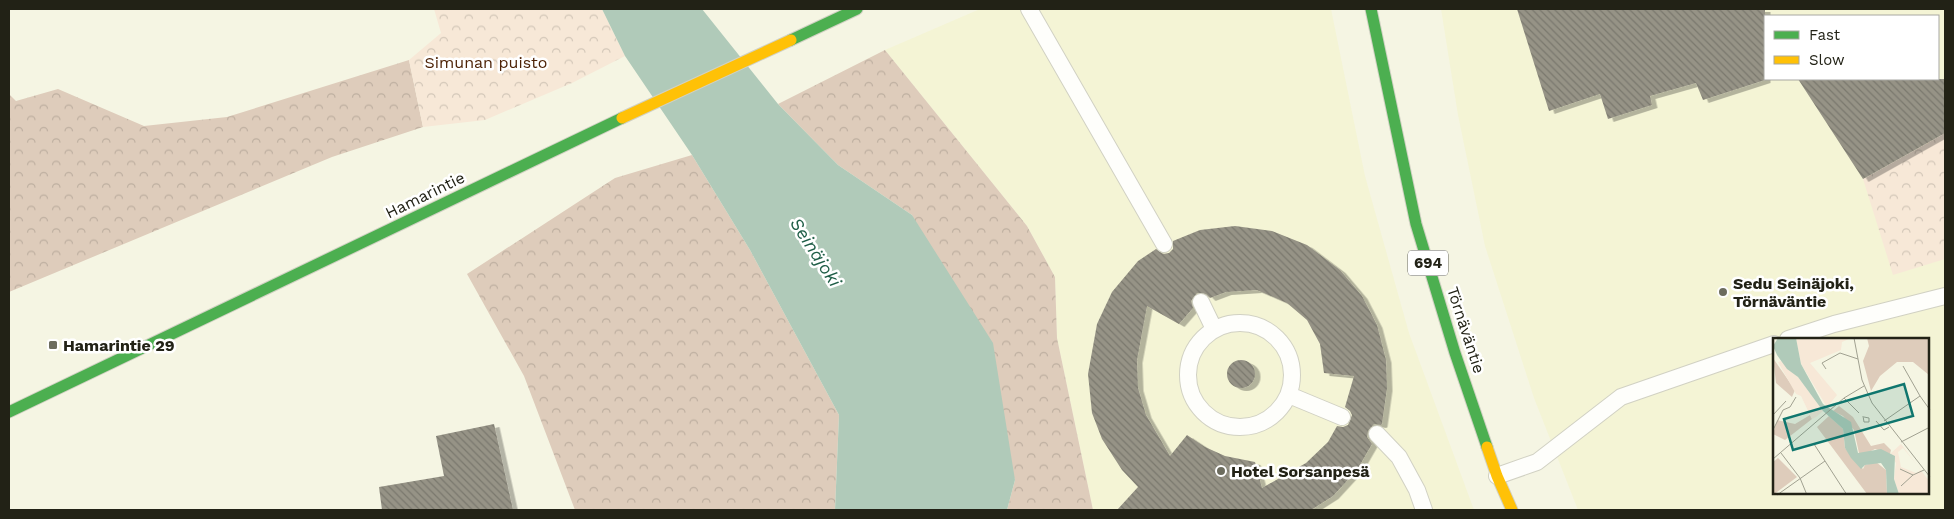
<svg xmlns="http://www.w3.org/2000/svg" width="1954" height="519" viewBox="0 0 1954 519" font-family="'Work Sans',sans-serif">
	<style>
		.built { fill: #f4f4d5; fill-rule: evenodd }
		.forest { fill: url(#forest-crowns) }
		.park { fill: url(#park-crowns) }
		.water { fill: #b0cab9 }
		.building { fill: url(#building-back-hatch); fill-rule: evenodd; filter: url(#shadow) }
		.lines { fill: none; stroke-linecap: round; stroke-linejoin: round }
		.lane-casing { stroke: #d1d1c3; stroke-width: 18 }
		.fast-casing { stroke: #d1d1c3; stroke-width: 13 }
		.slow-casing { stroke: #d1d1c3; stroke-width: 13 }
		.lane { stroke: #fefefb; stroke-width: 16 }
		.fast { stroke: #4caf50; stroke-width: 11 }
		.slow { stroke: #ffc107; stroke-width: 11 }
		.poi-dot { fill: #6c6c5e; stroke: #fff; stroke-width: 2 }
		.labels { text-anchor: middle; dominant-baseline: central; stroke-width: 5; stroke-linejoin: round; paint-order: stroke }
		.shield { fill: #fff; stroke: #64645c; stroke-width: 1 }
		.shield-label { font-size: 15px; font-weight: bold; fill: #222216 }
		.park-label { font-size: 16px; fill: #4d2206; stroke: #fff }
		.street-label { font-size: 16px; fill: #222216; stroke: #fff }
		.poi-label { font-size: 16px; font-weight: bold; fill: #222216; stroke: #fff; text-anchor: start }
		.water-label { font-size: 18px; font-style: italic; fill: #1f5e47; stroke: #fff }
		.inset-road { fill: none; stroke: #a1a191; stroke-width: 1 }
		.view { fill: #0f766e; fill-opacity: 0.15; stroke: #0f766e; stroke-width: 2.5 }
		.inset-edge { fill: none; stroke: #222216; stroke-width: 2.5 }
	</style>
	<defs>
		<pattern id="forest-crowns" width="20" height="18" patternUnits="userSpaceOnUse" patternTransform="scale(1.25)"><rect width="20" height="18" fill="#deccbb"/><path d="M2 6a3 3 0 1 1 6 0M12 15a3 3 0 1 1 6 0" fill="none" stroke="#beafa0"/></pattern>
		<pattern id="park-crowns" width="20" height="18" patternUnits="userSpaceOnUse" patternTransform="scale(1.25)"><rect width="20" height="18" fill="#f7e8d7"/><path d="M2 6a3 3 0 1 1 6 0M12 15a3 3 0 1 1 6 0" fill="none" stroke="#d3c7b8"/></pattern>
		<pattern id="building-back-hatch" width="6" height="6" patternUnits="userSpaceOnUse" patternTransform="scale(1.25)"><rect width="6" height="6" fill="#969386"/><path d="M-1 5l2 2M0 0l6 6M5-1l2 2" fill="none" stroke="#7a786d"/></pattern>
		<filter id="shadow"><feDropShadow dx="5.5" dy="3" stdDeviation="0" flood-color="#0004"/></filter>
	</defs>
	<rect width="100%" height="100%" fill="#f5f5e3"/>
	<!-- built -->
	<path class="built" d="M980 9H1331L1365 176 1409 333 1474 510H1093L1057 338 1055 277 1027 226 885 50Z
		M1441 9H1945V510H1578L1534 398 1485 246 1458 115ZM1765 16H1938V79H1765ZM1774 339H1928V493H1774Z"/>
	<!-- forest -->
	<path class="forest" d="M885 50 1027 226 1055 277 1057 338 1093 510H1007L1015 480 912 215 838 165 778 104Z
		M409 60 423 127 332 157 9 292V94L16 101 58 89 144 126 227 117Z
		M692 155 750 250 839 415 835 510H575L524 376 467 274 615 178Z"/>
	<!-- park -->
	<path class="park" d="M434 9H602L625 56 572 83 485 120 423 127 409 60 441 33Z
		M1945 133V259L1893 275 1863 179Z"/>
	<!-- water -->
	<path class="water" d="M602 9H702L778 104 838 165 912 215 993 343 1015 480 1007 510H835L839 415 750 250 692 155 625 56Z"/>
	<!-- building -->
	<path class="building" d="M1517 9H1765V80L1703 100 1696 83 1650 96 1652 105 1608 119 1600 94 1549 111Z
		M1798 79H1945V133L1863 179Z
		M1235 226 1272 231 1307 245 1340 270 1362 296 1377 325 1386 360 1387 388 1382 424 1381 425 1374 424 1368 431 1367 437 1372 444 1357 470 1333 496 1311 510H1117L1138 487 1122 470 1102 439 1092 413 1088 374 1097 324 1112 292 1138 261 1156 249 1163 254 1169 253 1173 249V241L1200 230ZM1257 290 1287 303 1307 320 1320 344 1324 373 1354 376 1345 407 1350 411 1352 415 1348 425 1343 427 1337 426 1328 442 1306 463 1262 488 1255 462 1225 456 1205 447 1187 435 1170 456 1146 415 1138 388 1137 360 1147 306 1179 324 1193 308 1191 301 1197 293 1206 294 1210 298 1226 292Z
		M1227 374a14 14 0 1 1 28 0a14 14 0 1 1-28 0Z
		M494 424 513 510H382L379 487 444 476 436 436Z"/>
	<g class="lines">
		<!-- lane casing -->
		<g class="lane-casing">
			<path id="lane" d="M1029 9 1164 244
				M1201 302 1214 329
				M1188 375a52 52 0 1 1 104 0a52 52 0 1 1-104 0Z
				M1788 339 1834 324 1945 296
				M1289 395 1342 417
				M1377 434 1399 457 1417 490 1424 510
				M1497 476 1537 462 1621 397 1774 344"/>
		</g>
		<!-- fast casing -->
		<g class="fast-casing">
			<path id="fast" d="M1371 9 1416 224 1455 353 1487 447
				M791 40 857 9
				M9 412 622 118"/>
		</g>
		<!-- slow casing -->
		<g class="slow-casing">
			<path id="slow" d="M622 118 791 40
				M1487 447 1497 476 1512 510"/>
		</g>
		<!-- lane -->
		<use href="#lane" class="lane"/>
		<!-- fast -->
		<use href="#fast" class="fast"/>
		<!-- slow -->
		<use href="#slow" class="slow"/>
	</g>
	<!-- markers -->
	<g class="poi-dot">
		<circle cx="1723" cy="292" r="5"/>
		<rect x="48" y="340" width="10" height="10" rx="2.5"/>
		<circle cx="1221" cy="471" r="5"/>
	</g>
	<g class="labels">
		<!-- shield labels -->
		<rect class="shield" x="1408" y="250.5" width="40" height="25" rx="4"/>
		<g class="shield-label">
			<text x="1428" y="263">694</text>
		</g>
		<!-- park labels -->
		<g class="park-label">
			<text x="486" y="62">Simunan puisto</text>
		</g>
		<!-- street labels -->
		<g class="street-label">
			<text transform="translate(425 195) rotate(-26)">Hamarintie</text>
			<text transform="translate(1466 330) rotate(72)">Törnäväntie</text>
		</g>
		<!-- poi labels -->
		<g class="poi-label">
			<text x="1733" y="283">Sedu Seinäjoki,<tspan x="1733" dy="18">Törnäväntie</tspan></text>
			<text x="63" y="345">Hamarintie 29</text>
			<text x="1231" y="471">Hotel Sorsanpesä</text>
		</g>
		<!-- water labels -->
		<g class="water-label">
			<text transform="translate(816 252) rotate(57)">Seinäjoki</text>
		</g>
	</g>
	<!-- overview -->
	<g transform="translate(1773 338)">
		<rect width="156" height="156" fill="#f5f5e3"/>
		<path d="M94 0H156V37L140 24H124L107 38 98 53 90 23 96 8ZM0 20 22 52 19 59 3 45ZM66 68 80 79 98 108 111 105 118 112 117 116 102 111 90 117 86 115 81 92 70 78 60 73ZM37 77 39 81 12 102 0 96 4 82 22 86ZM56 78 70 91 72 110 90 131 92 127 103 124 113 132 114 156H94L44 89ZM5 120 24 139 0 157V124Z" fill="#deccbb"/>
		<path d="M23 0H78L69 4 68 12 37 25 64 57 54 69 28 26ZM8 23 25 39 50 73 43 79 39 81 28 58 23 56 5 24ZM128 106 156 143V156H126L121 141 123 125 117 116ZM130 110 148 132 143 135 128 129 125 114Z" fill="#f7e8d7" fill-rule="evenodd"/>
		<path d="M5 0H23L28 26 50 66 78 84 85 115 108 111 122 118 121 141 126 156H114L113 132 108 125 92 127 88 131 78 120 72 110 70 91 50 73 25 39 14 31 4 17 0 8Z" fill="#b0cab9"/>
		<path class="inset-road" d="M81 0 89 42 99 65 157 139M130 28 147 58M53 31 49 25 67 15 85 21M71 60 86 75M0 77 13 63M90 78 91 84H96V80L91 79M103 83 111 92 116 89M111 83 147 58 157 72M0 92 10 72 17 69 23 59M128 104 157 89M41 106 52 123M8 115 27 140 34 157M0 121 71 60 91 48M127 131 140 137 151 132M128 148 140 137M4 157 52 123 74 157"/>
		<path class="view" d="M131 46 140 78 20 112 11 81Z"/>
		<rect width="156" height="156" class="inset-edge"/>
	</g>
	<!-- border -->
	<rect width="1954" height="519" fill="none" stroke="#222216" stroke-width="20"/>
	<!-- legend -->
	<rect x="1764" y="15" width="175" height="65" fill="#ffffff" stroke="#a7a7a2"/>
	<rect x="1774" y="31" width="25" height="8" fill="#4caf50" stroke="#a7a7a2"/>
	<text x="1809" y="40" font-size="15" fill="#222216">Fast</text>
	<rect x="1774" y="56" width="25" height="8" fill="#ffc107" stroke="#a7a7a2"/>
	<text x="1809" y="65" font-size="15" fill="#222216">Slow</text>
</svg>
